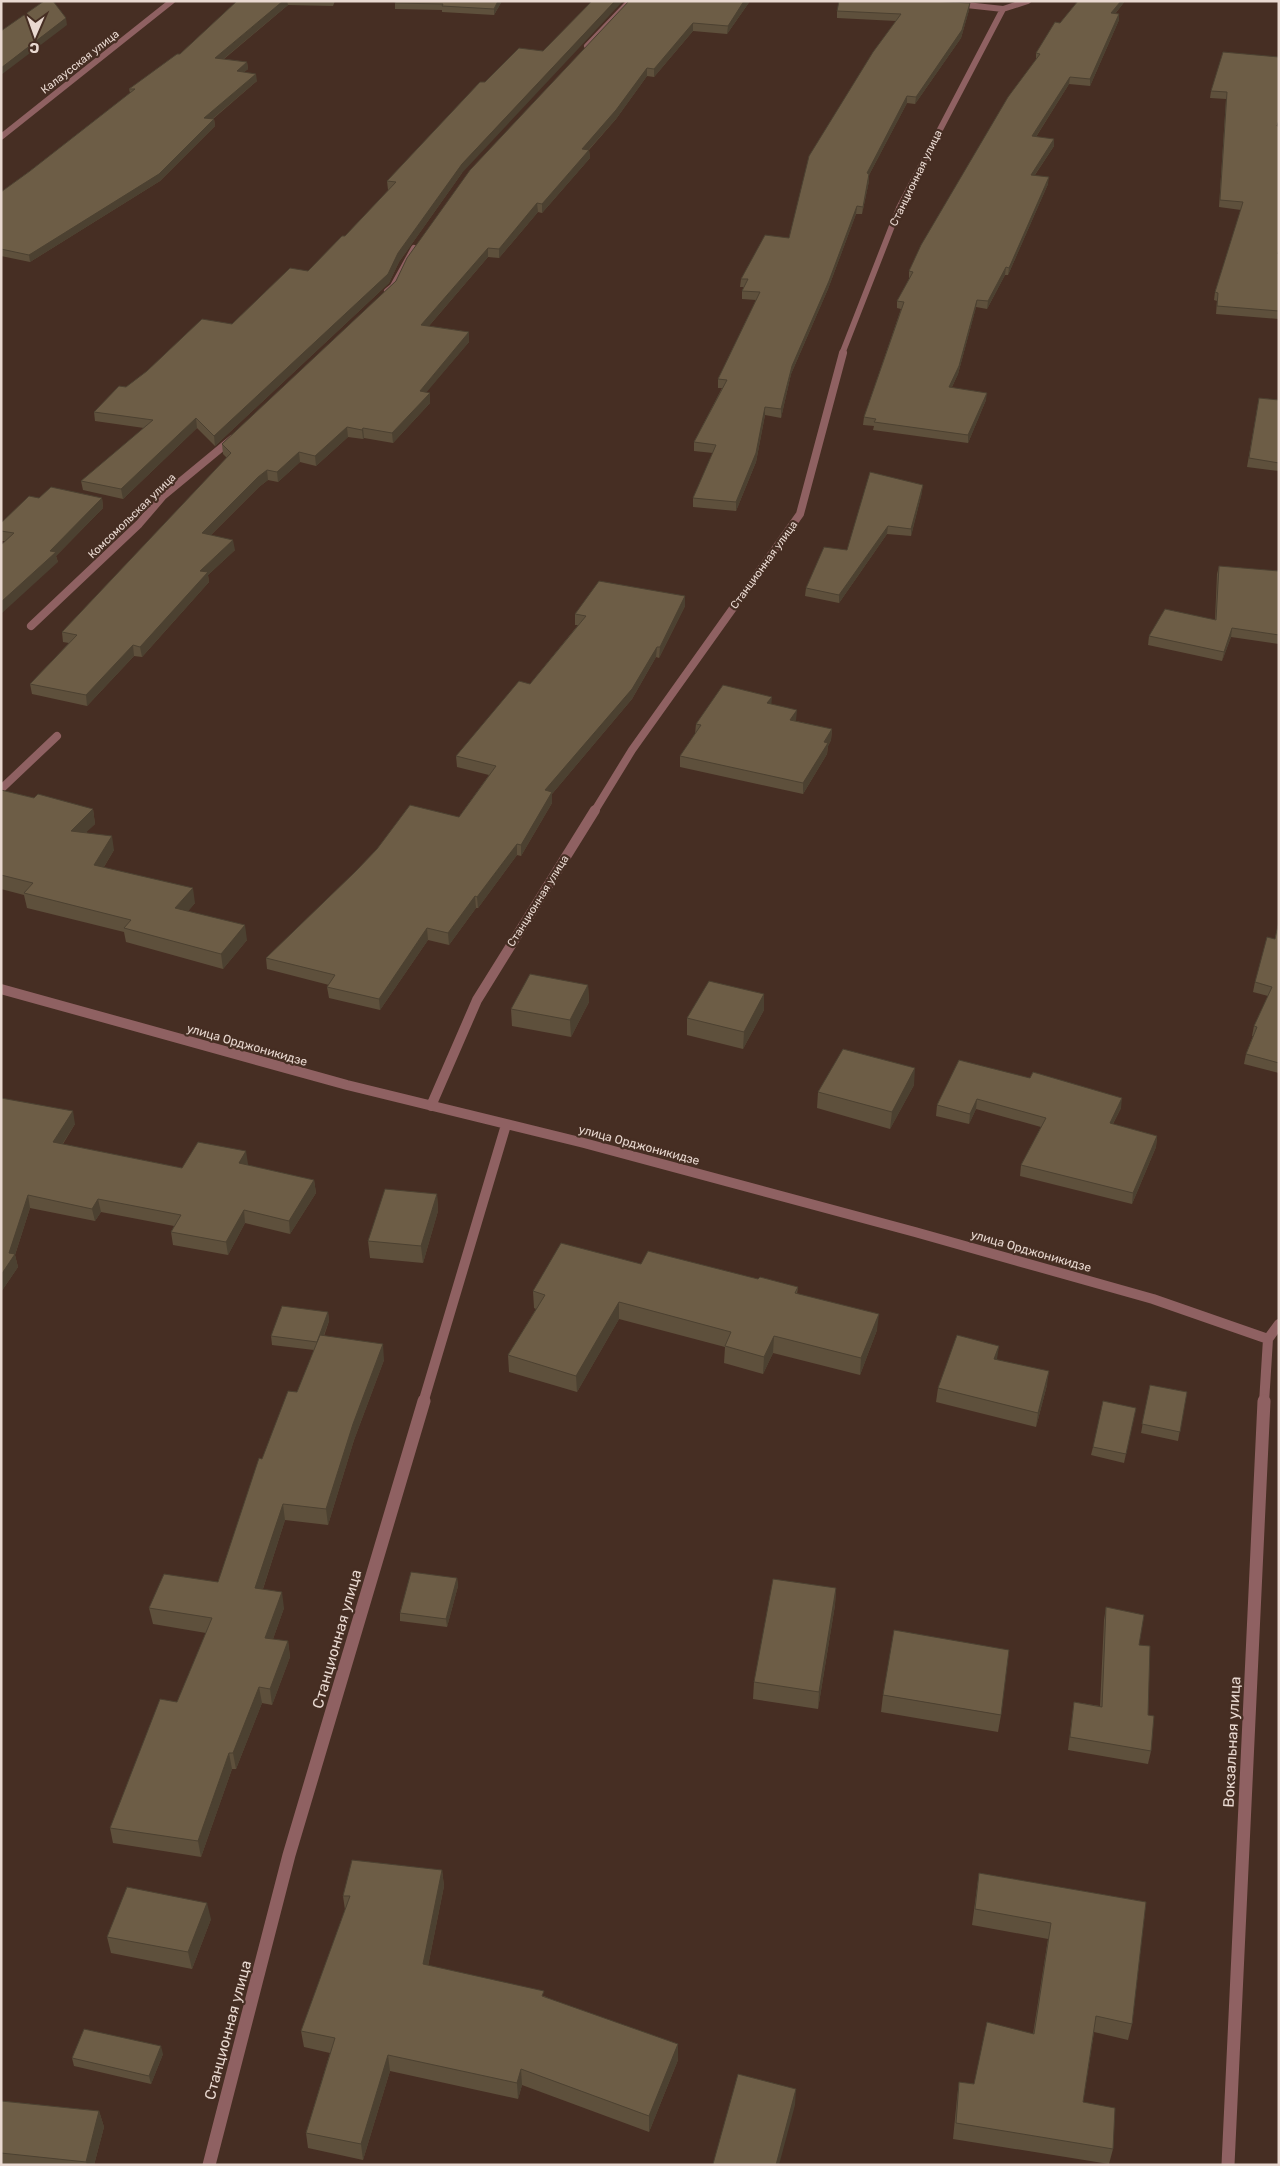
<svg xmlns="http://www.w3.org/2000/svg" width="1280" height="2166" viewBox="0 0 1280 2166" font-family="Rubik,sans-serif">
	<style>
		.lines { fill: none; stroke-linecap: round; stroke-linejoin: round }
		.service { stroke: #8f6162; stroke-width: 8 }
		.minor-far3 { stroke: #8f6162; stroke-width: 6 }
		.minor-far2 { stroke: #8f6162; stroke-width: 8 }
		.minor-far1 { stroke: #8f6162; stroke-width: 10 }
		.minor { stroke: #8f6162; stroke-width: 13 }
		.tertiary { stroke: #8f6162; stroke-width: 6 }
		.wall { fill: #5e503c }
		.shaded-wall { fill: #4c4131 }
		.building { fill: #6d5d46; stroke: #4c4131 }
		.labels { text-anchor: middle; dominant-baseline: central; stroke-width: 4.5; stroke-linejoin: round; paint-order: stroke }
		.far-street-label { font-size: 11px; fill: #e9d9d1; stroke: #462e23 }
		.street-label { font-size: 12px; fill: #e9d9d1; stroke: #462e23 }
		.near-street-label { font-size: 15px; fill: #e9d9d1; stroke: #462e23 }
	</style>
	<rect width="100%" height="100%" fill="#462e23"/>
	<g class="lines">
		<!-- service -->
		<path class="service" d="M1 789 57 736"/>
		<!-- minor-far3 -->
		<path class="minor-far3" d="M957 4 1003 9
			M587 46 630 1
			M387 291 393 286 414 248
			M842 354 899 208 1003 9 1028 1"/>
		<!-- minor-far2 -->
		<path class="minor-far2" d="M31 626 139 524 163 496 232 439
			M594 812 632 750 800 514 843 353"/>
		<!-- minor-far1 -->
		<path class="minor-far1" d="M1 989 347 1085 584 1143 915 1232 1153 1299 1268 1339
			M431 1106 477 1000 595 810
			M423 1403 506 1125
			M1264 1403 1268 1339 1279 1324"/>
		<!-- minor -->
		<path class="minor" d="M209 2165 289 1855 424 1401
			M1228 2165 1264 1401"/>
		<!-- tertiary -->
		<path class="tertiary" d="M1 137 172 1"/>
	</g>
	<!-- wall -->
	<path class="wall" d="M237 1H335L333 6 288 5 224 59 247 62 248 69 244 72 257 81 213 119H214L215 126 160 181 30 262 1 256V192L30 171 130 93 129 89 180 54Z
		M395 1H502L494 15 442 12V10L395 9Z
		M629 1H750L727 34 693 31 654 77 647 76 616 119 589 150 590 158 542 213 538 212 499 258 488 257 429 326 469 332V342L426 392 430 403 393 443 364 438 363 439 348 437 316 466 300 462 278 482 268 480 259 487 211 535 235 550 208 575 209 582 142 657 134 656 87 706 32 694 30 684 69 643 63 642 62 632 227 458 223 454 222 444 396 281Z
		M1078 1H1125L1115 14H1119V20L1090 86 1069 84 1036 137 1054 139V146L1035 175 1048 184 1008 275H1005L987 309 976 307 958 374 952 387 986 400 968 443 873 430 874 426 863 425 864 417 901 309 897 308V301L909 279V271L1036 60V53L1060 23Z
		M969 10 961 38 915 104 907 103 869 175V181L862 214H856L828 289 791 374 781 418 765 415 756 462 736 511 693 507V498L713 453 694 451V442L722 388H718V379L756 300 742 299V291L744 287H740L741 279 789 238 896 21 837 18V11Z
		M1279 57 1278 254H1279V319L1216 314 1217 301 1214 300 1215 292 1241 210 1219 207 1226 99 1210 98 1211 91Z
		M462 173 399 262 389 283 215 446 197 428 123 499 83 490 81 481 144 428 95 421 94 412 126 387 232 324 308 271 345 236 389 190H388L387 181Z
		M1279 392V471L1247 467 1259 398 1278 400Z
		M922 492 911 536 887 534 839 603 805 596 806 588 847 550Z
		M39 498H102L103 508 56 556 58 562 5 541H1V523Z
		M1219 566 1279 571V644L1231 637 1222 661 1148 645 1149 636 1215 620 1217 574Z
		M685 606 659 658 656 657 632 699 552 794V803L521 856 517 855 478 908H476L449 945 428 940 380 1010 329 998 327 987 329 985 267 969 266 958 459 817 489 775 457 767 456 756 530 684 578 625H575V614Z
		M771 704 796 721 832 729 831 740 828 746 827 754 803 794 680 767V756L695 734 696 724Z
		M1 790 34 798 93 809 95 824 86 832 114 850 104 867 195 903 188 911 247 940 223 969 126 942 124 932 27 908 24 895 1 889Z
		M1279 921V1073L1244 1064 1246 1054 1253 1036H1252L1254 1026 1268 996 1253 992 1255 982 1275 939Z
		M588 985 589 1002 571 1037 512 1026 511 1009Z
		M764 994V1010L743 1049 687 1035V1018Z
		M959 1060 1121 1108 1113 1124 1157 1136 1156 1147 1132 1204 1020 1176 1021 1165 1041 1127 976 1109 969 1124 936 1116 937 1105Z
		M914 1085 890 1129 817 1108 818 1092Z
		M1 1098 75 1124 63 1144 182 1168 248 1164 247 1165 314 1180 316 1193 290 1234 245 1223 228 1255 173 1245 171 1232 174 1226 101 1212 95 1221 30 1208 15 1255 18 1267 1 1292Z
		M437 1194 438 1211 423 1263 370 1258 368 1241Z
		M641 1264 758 1279 798 1287 797 1294 877 1330 860 1375 773 1353 763 1374 724 1363 725 1347 619 1319 577 1392 509 1372 508 1355 536 1309 534 1308 533 1291Z
		M328 1312 329 1321 324 1336 384 1360 354 1440 328 1525 285 1520 263 1589 284 1608 273 1639 288 1641 290 1657 272 1705 262 1703 236 1769H232L201 1857 113 1843 110 1828 177 1702 206 1633 153 1624 149 1608 218 1582 262 1459 297 1392 314 1350 272 1345 271 1336Z
		M1047 1385 1036 1427 936 1402 938 1388Z
		M1150 1385 1187 1392 1178 1441 1141 1433Z
		M1136 1408 1124 1463 1091 1455 1093 1447Z
		M457 1578 458 1586 447 1627 400 1621V1613Z
		M836 1588 835 1605 818 1709 753 1699 754 1682Z
		M1106 1607 1139 1645 1151 1751 1148 1764 1068 1750 1074 1702 1100 1706 1104 1620Z
		M883 1695 1001 1715 998 1732 881 1712Z
		M442 1870 444 1886 428 1966 544 1996 678 2060 649 2132 522 2085 518 2099 390 2071 363 2160 308 2148 306 2133 330 2053 304 2047 301 2031 345 1910 343 1896Z
		M979 1873 1146 1902 1132 2024 1128 2040 1094 2032 1083 2102 1113 2149 1109 2164 953 2139 957 2098 959 2082 974 2084 1033 2034 1048 1939 972 1925Z
		M211 1919 192 1969 111 1953 107 1937Z
		M163 2054 151 2084 74 2066 72 2058Z
		M1 2101 99 2111 104 2127 94 2165H1Z"/>
	<!-- shaded-wall -->
	<path class="shaded-wall" d="M283 1H287L288 5 216 65 215 58Z
		M498 1H502L494 15V9Z
		M615 1H623L462 173 399 262 389 283 215 446 214 436 398 253 462 164Z
		M744 1H750L727 34 728 26Z
		M1121 1H1125L1110 20 1111 13Z
		M970 3 969 10 961 38 915 104 916 97Z
		M1119 14V20L1090 86V79Z
		M66 18 67 25 1 75V68Z
		M693 23V31L654 77V69Z
		M247 62 248 69 237 78V71Z
		M647 68V76L616 119 582 157V149Z
		M256 74 257 81 205 125 204 118Z
		M1070 77 1069 84 1032 143V136Z
		M907 96V103L869 175V181L862 214 867 173Z
		M214 119 215 126 160 181 30 262 29 255Z
		M1054 139V146L1030 182 1031 175Z
		M589 150 590 158 542 213V204Z
		M1049 177 1048 184 1008 275 1009 268Z
		M537 203 538 212 499 258V249Z
		M857 206 856 214 828 289 791 374 781 418V409L792 366Z
		M488 248V257L422 334 421 325Z
		M1006 267 1005 275 987 309 988 301Z
		M977 300 976 307 958 374 948 395 949 387Z
		M469 332V342L420 400V391Z
		M430 393V403L393 443 392 433Z
		M987 393 986 400 968 443V435Z
		M765 407V415L756 462 736 511V502Z
		M196 418 197 428 123 499 121 489Z
		M347 427 348 437 316 466 315 456Z
		M363 428 364 438 363 439 362 430Z
		M299 452 300 462 278 482 277 472Z
		M267 470 268 480 259 487 203 543 202 533 258 477Z
		M923 485 922 492 911 536V529Z
		M102 498 103 508 56 556 58 562 1 614V602L50 551Z
		M888 526 887 534 839 603V595Z
		M233 540 235 550 208 575 209 582 142 657 140 647 200 571Z
		M685 596V606L659 658 660 647Z
		M1232 628 1231 637 1222 661 1224 652Z
		M133 645 134 656 87 706 86 695Z
		M657 647 656 657 632 699 552 794V803L521 856V845L545 790Z
		M772 697 771 708 767 703Z
		M797 710 796 721 790 720Z
		M832 729 831 740 828 746 827 754 803 794V783L824 742Z
		M93 809 95 824 73 845 71 831Z
		M112 836 114 850 96 880 94 865Z
		M517 844V855L478 908 477 897Z
		M193 888 195 903 178 923 175 908Z
		M475 896 476 908 449 945 448 933Z
		M245 925 247 940 223 969 221 954Z
		M427 928 428 940 380 1010 379 999Z
		M588 985 589 1002 571 1037 570 1020Z
		M764 994V1010L743 1049 744 1032Z
		M915 1068 914 1085 890 1129 892 1112Z
		M1122 1098 1121 1108 1108 1133 1110 1123Z
		M977 1099 976 1109 969 1124 970 1114Z
		M73 1111 75 1124 56 1154 53 1142Z
		M1157 1136 1156 1147 1132 1204 1133 1193Z
		M246 1151 248 1164 241 1176 239 1163Z
		M314 1180 316 1193 290 1234 289 1221Z
		M437 1194 438 1211 423 1263 421 1246Z
		M28 1195 30 1208 15 1255 18 1267 1 1292V1275Z
		M98 1199 101 1212 95 1221 92 1209Z
		M244 1210 245 1223 228 1255 226 1242Z
		M619 1302V1319L577 1392 576 1376Z
		M328 1312 329 1321 318 1350 317 1342Z
		M879 1314 877 1330 860 1375 861 1358Z
		M774 1336 773 1353 763 1374 764 1357Z
		M383 1344 384 1360 354 1440 328 1525 326 1509 353 1424Z
		M999 1346 997 1359H994Z
		M1049 1371 1047 1385 1036 1427 1038 1413Z
		M283 1504 285 1520 258 1604 255 1588Z
		M457 1578 458 1586 447 1627 446 1619Z
		M836 1588 835 1605 818 1709 819 1692Z
		M282 1592 284 1608 268 1653 265 1638Z
		M288 1641 290 1657 272 1705 270 1689Z
		M259 1687 262 1703 236 1769 233 1753Z
		M229 1753 232 1769 201 1857 198 1841Z
		M442 1870 444 1886 425 1981 423 1964Z
		M207 1903 211 1919 192 1969 188 1952Z
		M678 2044V2060L649 2132V2116Z
		M161 2046 163 2054 151 2084 149 2076Z
		M388 2055 390 2071 363 2160 361 2144Z
		M521 2069 522 2085 518 2099 517 2083Z
		M796 2089 795 2105 779 2165H776Z
		M99 2111 104 2127 94 2165H87L86 2162Z"/>
	<!-- building -->
	<path class="building" d="M44 1H53L66 18 1 68V31Z
		M237 1H283L215 58 247 62 237 71 256 74 204 118 214 119 159 174 29 255 1 249V192L30 171 135 89H129L177 54H180Z
		M395 1H498L494 9 442 6 443 4 395 3Z
		M592 1H615L462 164 398 253 388 274 214 436 196 418 121 489 81 481 153 420 94 412 119 386 126 387 147 371 202 319 232 324 290 268 308 271 342 236H345L396 182 387 181 480 82H485L519 48 543 51Z
		M629 1H744L728 26 693 23 654 69 647 68 616 110 582 149 589 150 542 204 537 203 499 249 488 248 421 325 469 332 420 391 430 393 392 433 363 428 362 430 347 427 315 456 299 452 277 472 267 470 258 477 202 533 233 540 200 571 208 572 140 647 133 645 86 695 30 684 77 635 62 632 231 453 222 444 396 281 407 258 470 170Z
		M839 1H929L970 3 962 30 916 97 907 96 867 173 869 174 863 207 857 206 829 281 792 366 781 409 765 407 756 453 736 502 693 498 716 445 694 442 727 380 718 379 760 292 742 291 748 279H741L765 235 789 238 809 156 873 52 901 14 837 11Z
		M1078 1H1121L1111 13 1119 14 1090 79 1070 77 1032 136 1054 139 1031 175 1049 177 1009 268 1006 267 988 301 977 300 959 366 949 387 987 393 968 435 874 422 876 419 864 417 904 302 897 301 913 272 909 271 921 245 1008 97 1040 54 1036 53 1055 22 1060 23Z
		M1223 52 1279 57V120L1277 126H1279V248L1278 254H1279V311L1217 306 1218 293 1215 292 1243 202 1220 200 1227 92 1211 91Z
		M1259 398 1279 400V463L1249 458Z
		M870 472 923 485 911 529 888 526 839 595 806 588 824 547 847 550Z
		M51 487 102 498 50 551 56 552 1 602V545L14 533 1 531V523L29 496 39 498Z
		M1219 566 1279 571V635L1232 628 1224 652 1149 636 1165 609 1216 620Z
		M599 581 685 596 660 647H657L632 689 545 790 552 792 521 845 517 844 477 897 475 896 448 933 427 928 379 999 327 987 335 975 266 958 356 871 377 849 410 805 459 817 496 766 456 756 519 681 530 684 586 616 575 614Z
		M723 685 772 697 767 703 797 710 790 720 832 729 824 742 828 743 803 783 680 756 701 725 696 724Z
		M1 790 34 798 38 794 93 809 71 831 112 836 94 865 193 888 175 908 245 925 221 954 124 928 131 920 24 893 33 883 1 875Z
		M1279 921V1063L1246 1054 1257 1027 1254 1026 1272 987 1255 982 1267 937 1275 939Z
		M530 974 588 985 570 1020 511 1009Z
		M709 981 764 994 744 1032 687 1018Z
		M843 1049 915 1068 892 1112 818 1092Z
		M959 1060 1030 1078 1033 1072 1122 1098 1110 1123 1157 1136 1133 1193 1021 1165 1046 1118 977 1099 970 1114 937 1105Z
		M1 1098 73 1111 53 1142 182 1168 198 1142 246 1151 239 1163 314 1180 289 1221 244 1210 226 1242 171 1232 181 1215 98 1199 92 1209 28 1195 9 1253 15 1254 1 1275Z
		M385 1189 437 1194 421 1246 368 1241Z
		M561 1243 641 1264 648 1251 758 1279 760 1277 798 1287 795 1293 879 1314 861 1358 774 1336 764 1357 725 1346 731 1332 619 1302 576 1376 508 1355 545 1295 533 1291Z
		M282 1306 328 1312 317 1342 271 1336Z
		M320 1335 383 1344 353 1424 326 1509 283 1504 255 1588 282 1592 265 1638 288 1641 270 1689 259 1687 233 1753H229L198 1841 110 1828 160 1699 177 1702 212 1618 149 1608 164 1574 218 1582 259 1458 262 1459 288 1391 297 1392Z
		M957 1335 999 1346 994 1359 1049 1371 1038 1413 938 1388Z
		M1150 1385 1187 1392 1180 1432 1142 1424Z
		M1103 1401 1136 1408 1126 1454 1093 1447Z
		M411 1572 457 1578 446 1619 400 1613Z
		M773 1579 836 1588 819 1692 754 1682Z
		M1106 1607 1144 1615 1139 1645 1150 1646 1148 1715 1154 1716 1151 1751 1070 1737 1074 1702 1102 1707Z
		M894 1630 1009 1650 1001 1715 883 1695Z
		M352 1860 442 1870 423 1964 544 1991 542 1996 678 2044 649 2116 521 2069 517 2083 388 2055 361 2144 306 2133 335 2038 301 2031 350 1896H343Z
		M979 1873 1146 1902 1132 2024 1096 2016 1083 2102 1115 2108 1113 2149 956 2123 959 2082 974 2084 987 2022 1034 2034 1051 1923 975 1909Z
		M127 1887 207 1903 188 1952 107 1937Z
		M84 2029 161 2046 149 2076 72 2058Z
		M738 2074 796 2089 776 2165H716L713 2164Z
		M1 2101 99 2111 86 2162 1 2153Z"/>
	<g class="labels">
		<!-- far-street labels -->
		<g class="far-street-label">
			<text transform="translate(80 62) rotate(-38)">Калаусская улица</text>
			<text transform="translate(916 178) rotate(-64)">Станционная улица</text>
			<text transform="translate(132 516) rotate(-44)">Комсомольская улица</text>
			<text transform="translate(764 565) rotate(-54)">Станционная улица</text>
			<text transform="translate(538 901) rotate(-58)">Станционная улица</text>
		</g>
		<!-- street labels -->
		<g class="street-label">
			<text transform="translate(247 1045) rotate(16)">улица Орджоникидзе</text>
			<text transform="translate(639 1145) rotate(15)">улица Орджоникидзе</text>
			<text transform="translate(1031 1251) rotate(16)">улица Орджоникидзе</text>
		</g>
		<!-- near-street labels -->
		<g class="near-street-label">
			<text transform="translate(337 1639) rotate(-74)">Станционная улица</text>
			<text transform="translate(1232 1742) rotate(-87)">Вокзальная улица</text>
			<text transform="translate(228 2030) rotate(-75)">Станционная улица</text>
		</g>
	</g>
	<!-- border -->
	<rect width="1280" height="2166" fill="none" stroke="#e9d9d1" stroke-width="5"/>
	<!-- north arrow -->
	<g transform="translate(35 35) rotate(182)" stroke="#462e23" stroke-width="4" paint-order="stroke">
	<path d="M0-4L9 19L0 12L-9 19Z" fill="#e9d9d1"/>
	<text y="-8" font-size="14" font-weight="bold" text-anchor="middle" fill="#e9d9d1">С</text>
	</g>
</svg>
